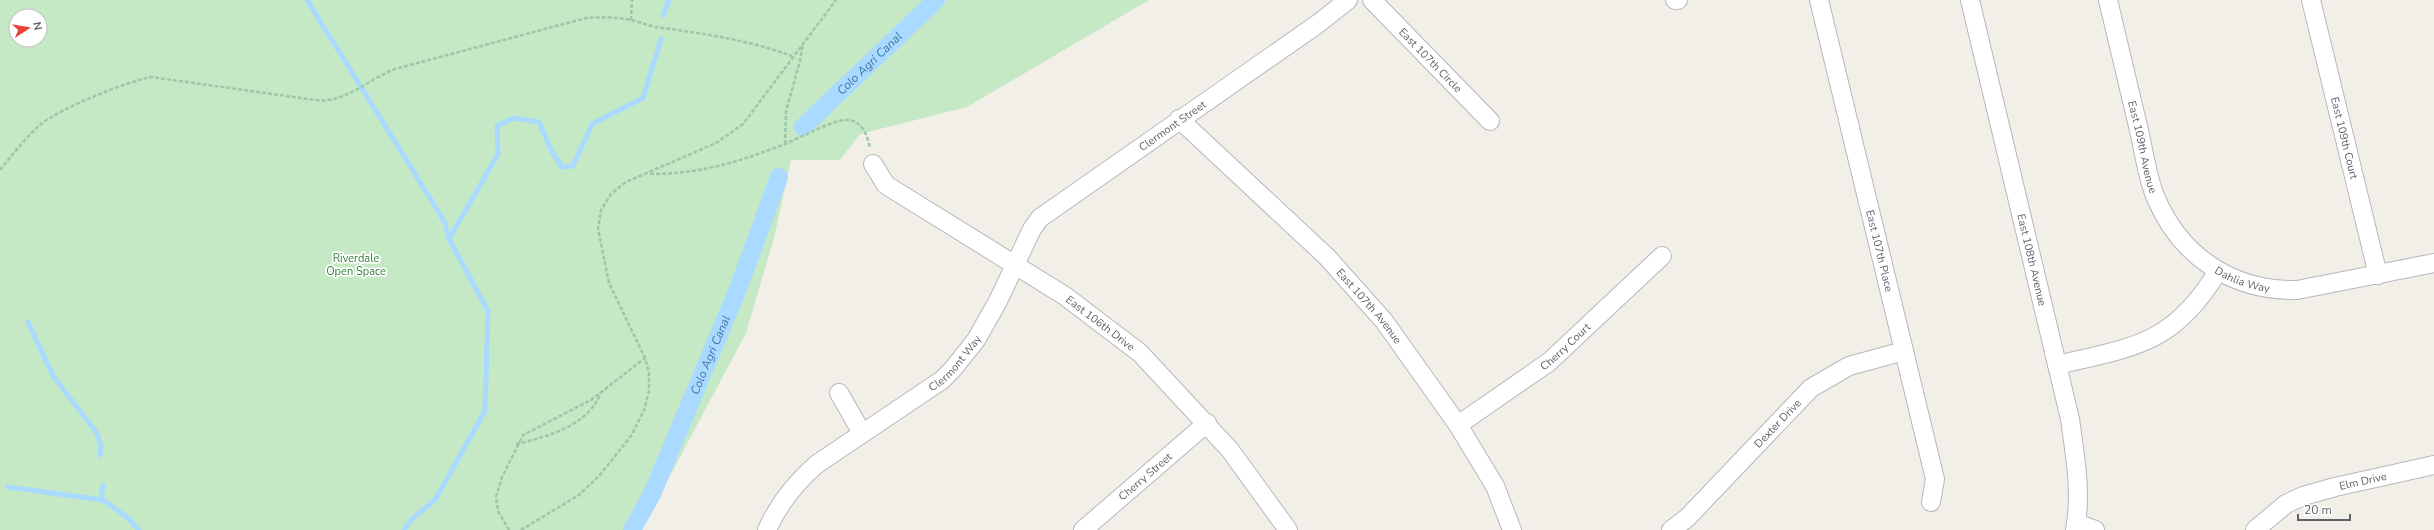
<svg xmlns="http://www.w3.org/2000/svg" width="2434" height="530" viewBox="0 0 2434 530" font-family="'Nunito Sans',sans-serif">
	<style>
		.green { fill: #c5e8c5; fill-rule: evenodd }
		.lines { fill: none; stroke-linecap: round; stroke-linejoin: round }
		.stream { stroke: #aadaff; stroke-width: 5 }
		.canal { stroke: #aadaff; stroke-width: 18 }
		.minor-casing { stroke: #b5b8bc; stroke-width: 20 }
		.path { stroke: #9cc7a9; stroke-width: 2.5; stroke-dasharray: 4 2; stroke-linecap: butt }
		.minor { stroke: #fff; stroke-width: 18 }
		.labels { text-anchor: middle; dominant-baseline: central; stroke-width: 3.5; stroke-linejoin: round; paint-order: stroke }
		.street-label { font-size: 11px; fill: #5f6368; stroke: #fff }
		.park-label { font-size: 11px; fill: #348238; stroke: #fff }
		.water-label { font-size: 12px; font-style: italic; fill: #4174aa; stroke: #fff }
	</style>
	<rect width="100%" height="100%" fill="#f1efe8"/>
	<!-- green -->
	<path class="green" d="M0 0H1149L967 107 860 134 840 160H791L774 238 746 333 641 530H0ZM16 16H40V40H16Z"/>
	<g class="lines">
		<!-- stream -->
		<path class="stream" d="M307 0 430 198 445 223 449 239
			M663 15 669 0
			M28 322 53 376 97 433 101 446 100 455
			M8 487 103 500 127 517 139 530
			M101 500 103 485
			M404 530 412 519 435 500 485 411 488 311 449 239 498 154 497 126 513 118 539 122 552 152 562 167 573 166 592 124 643 98 661 39"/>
		<!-- canal -->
		<g class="canal">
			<path id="s1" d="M803 127 936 0"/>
			<path id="s2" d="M632 530 652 494 738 289 779 177"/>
		</g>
		<!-- minor casing -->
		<g class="minor-casing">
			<g id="minor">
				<path id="s3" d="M1372 0 1490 121"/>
				<path d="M1675 0H1678"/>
				<path id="s4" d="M1819 0 1935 479 1931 502"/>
				<path id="s5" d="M1970 0 2070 419C2075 456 2082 493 2075 530"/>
				<path id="s6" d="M2108 0C2118 41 2127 81 2137 122 2143 145 2146 173 2155 196 2180 256 2231 291 2297 290L2434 263"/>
				<path id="s7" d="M2311 0 2378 275"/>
				<path id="s8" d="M1179 119 1327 257 1384 321 1458 425 1495 486 1512 530"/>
				<path id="s9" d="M873 164 886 185 1065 296 1140 353 1230 450 1288 530"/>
				<path d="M2057 365C2135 347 2174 344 2218 271"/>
				<path d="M839 393 862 433"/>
				<path id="s10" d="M1458 425 1549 362 1662 256"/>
				<path d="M2076 523 2095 530"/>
				<path id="s11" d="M767 530C779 503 795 483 817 464L942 380 952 370 976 340 998 301 1032 229 1040 218 1319 23 1348 0"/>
				<path id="s12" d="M1083 530 1207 423"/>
				<path id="s13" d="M1671 530 1687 518 1811 388 1849 366 1904 351"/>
				<path id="s14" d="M2255 530 2286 504 2303 496 2335 487 2434 465"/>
			</g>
		</g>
		<!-- path -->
		<path class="path" d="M631 20 632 0
			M785 144 786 111 800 61 803 43
			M0 170C13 154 26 137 41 124 61 108 126 82 151 77L315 100C345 104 368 79 395 69L586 18C601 17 617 17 631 20 639 22 647 25 655 27 701 33 749 40 792 56
			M650 174C700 174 739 162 785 144 800 138 834 119 847 120 863 121 867 135 870 148
			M516 444C547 437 590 425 601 392
			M509 530 498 511 496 497 502 477 523 435 591 400 645 358
			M521 530 579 495 599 476 631 436 644 410 649 391V373L645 358 609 283 598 229 601 210 611 194 626 182 716 143 743 124 836 0"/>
		<!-- minor -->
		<use href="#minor" class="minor"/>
	</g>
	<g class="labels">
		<!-- street labels -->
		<g class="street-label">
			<text stroke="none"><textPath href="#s3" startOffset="84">East 107th Circle</textPath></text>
			<text stroke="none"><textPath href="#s11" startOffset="586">Clermont Street</textPath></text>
			<text stroke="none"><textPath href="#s7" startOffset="142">East 109th Court</textPath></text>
			<text stroke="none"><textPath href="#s6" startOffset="151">East 109th Avenue</textPath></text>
			<text stroke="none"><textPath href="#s4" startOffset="258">East 107th Place</textPath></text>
			<text stroke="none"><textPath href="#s5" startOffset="267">East 108th Avenue</textPath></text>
			<text stroke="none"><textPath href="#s6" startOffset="327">Dahlia Way</textPath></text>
			<text stroke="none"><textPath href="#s8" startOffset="267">East 107th Avenue</textPath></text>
			<text stroke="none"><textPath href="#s9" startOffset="280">East 106th Drive</textPath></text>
			<text stroke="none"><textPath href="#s10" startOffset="133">Cherry Court</textPath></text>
			<text stroke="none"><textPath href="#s11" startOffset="255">Clermont Way</textPath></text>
			<text stroke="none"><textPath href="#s13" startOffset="151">Dexter Drive</textPath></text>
			<text stroke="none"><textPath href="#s12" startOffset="82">Cherry Street</textPath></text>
			<text stroke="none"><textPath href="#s14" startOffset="121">Elm Drive</textPath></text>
		</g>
		<!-- park labels -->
		<g class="park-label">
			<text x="356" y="258">Riverdale<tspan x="356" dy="13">Open Space</tspan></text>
		</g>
		<!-- water labels -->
		<g class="water-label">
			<text stroke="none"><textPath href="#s1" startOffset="92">Colo Agri Canal</textPath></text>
			<text stroke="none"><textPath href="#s2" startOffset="192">Colo Agri Canal</textPath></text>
		</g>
	</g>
	<!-- north arrow -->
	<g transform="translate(28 28) rotate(78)"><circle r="19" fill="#ffffff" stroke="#bfc1c3"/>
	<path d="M0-3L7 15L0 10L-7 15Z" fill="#ea4335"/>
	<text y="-6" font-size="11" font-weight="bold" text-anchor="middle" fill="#5f6368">N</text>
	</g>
	<!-- scale -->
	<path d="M2298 514v6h52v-6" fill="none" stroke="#5f6368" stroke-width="2"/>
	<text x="2304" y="514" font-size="12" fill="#5f6368" stroke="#ffffff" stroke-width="3" paint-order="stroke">20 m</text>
</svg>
